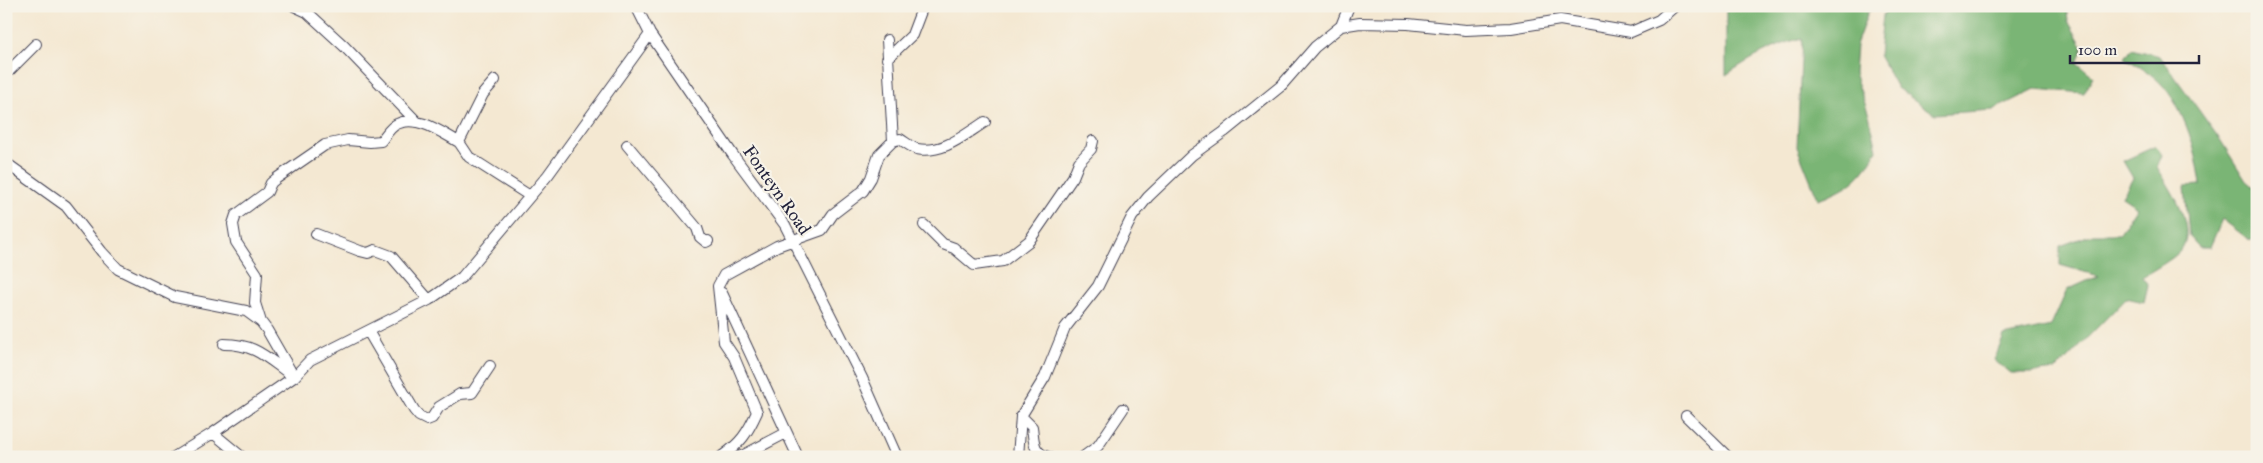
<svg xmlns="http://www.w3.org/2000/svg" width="2263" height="463" viewBox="0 0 2263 463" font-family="'IM FELL Great Primer',serif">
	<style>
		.forest { fill: #7ab574; stroke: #4e6c58 }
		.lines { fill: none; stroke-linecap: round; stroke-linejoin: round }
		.minor-casing { stroke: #424052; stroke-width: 12 }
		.minor { stroke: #fff; stroke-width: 10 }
		.labels { text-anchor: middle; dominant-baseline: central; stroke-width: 4.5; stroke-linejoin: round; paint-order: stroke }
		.street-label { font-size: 18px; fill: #22223b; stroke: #f7f3e8 }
	</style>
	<rect width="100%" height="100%" fill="#f7f3e8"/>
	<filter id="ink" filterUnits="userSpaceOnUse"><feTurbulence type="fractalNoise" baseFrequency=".02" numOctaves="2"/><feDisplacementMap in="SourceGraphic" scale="10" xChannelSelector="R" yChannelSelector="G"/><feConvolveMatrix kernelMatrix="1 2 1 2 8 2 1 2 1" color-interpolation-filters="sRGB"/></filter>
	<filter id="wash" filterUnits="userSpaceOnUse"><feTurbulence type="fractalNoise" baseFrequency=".0096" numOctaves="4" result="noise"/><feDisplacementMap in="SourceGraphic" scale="20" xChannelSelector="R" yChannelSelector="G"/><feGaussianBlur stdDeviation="1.12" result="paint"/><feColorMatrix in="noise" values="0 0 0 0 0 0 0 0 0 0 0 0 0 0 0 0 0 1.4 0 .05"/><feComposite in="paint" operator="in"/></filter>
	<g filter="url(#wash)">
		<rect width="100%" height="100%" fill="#f4e8d2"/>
		<!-- forest -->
		<path class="forest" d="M1726 6H1877L1868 12 1856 45 1854 73 1869 115 1877 150C1861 179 1849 188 1818 199L1797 147 1802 38C1775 45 1749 59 1726 75Z
			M1890 6H2066L2068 21 2083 47 2077 63 2093 76 2084 93 2035 89 1993 110 1935 114 1897 88 1879 55 1883 15Z
			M2131 49 2160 56 2221 141 2246 181 2257 190V241L2248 239 2222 219 2210 247H2199L2189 236 2185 186 2201 185C2197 150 2182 100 2154 77 2146 70 2135 64 2125 58Z
			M2156 146 2162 155 2157 167C2169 187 2199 228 2180 251 2175 258 2150 272 2142 277L2148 285 2144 302 2126 298 2056 370 2031 373H2010L1994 360 2004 336 2051 326 2067 290 2098 276 2060 265V246L2093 234H2119L2137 207 2122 197 2133 178 2123 161Z"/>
	</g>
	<g filter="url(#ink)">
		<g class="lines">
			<!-- minor casing -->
			<g class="minor-casing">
				<path id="minor" d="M294 6 307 12 344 46 417 122
					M636 6 650 34 733 155 785 225 862 378 897 457
					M1341 26 1349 6
					M887 40 893 141
					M887 59 912 35 923 6
					M6 74 36 44
					M495 80 483 94 459 142 469 157 530 196
					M627 145 697 228 700 237 706 242 708 241
					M6 163 66 206 102 252 118 269 175 297 246 311 261 322 267 330 294 377
					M924 225 943 244 954 248 974 265 1003 261 1029 241 1073 177 1079 162 1091 149 1093 141
					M316 234 360 251 368 253 375 250 391 256 429 300
					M722 293 798 457
					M261 322 255 303 257 274 236 242 233 224 236 215 267 192 271 183 277 178 325 145 348 140 370 142 381 141C386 135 390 127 397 124 417 114 442 133 459 142
					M368 331 414 410 419 416 427 420 432 418 439 407 460 394 472 393 490 366
					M224 344C256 344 267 358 291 375
					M1021 416 1032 427C1034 440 1032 453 1049 457
					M1686 416 1728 457
					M213 433 242 457
					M174 457 213 433 294 377 310 360 429 300 462 277 548 175 650 34
					M721 457C741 443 747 434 757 412L734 357 724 342 718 286 724 275 777 246 822 230 833 214 863 191 871 178 879 155 893 141 900 139C905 142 912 148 917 149 943 154 964 135 985 122
					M740 457 786 433
					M1018 457 1021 416 1045 377 1065 328 1098 286 1132 217 1148 197 1192 155 1224 132 1281 86 1315 47 1341 26 1360 23 1408 24 1466 30 1511 28 1560 20 1631 32 1659 20 1675 6
					M1083 457 1098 446 1123 409"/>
			</g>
			<!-- minor -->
			<use href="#minor" class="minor"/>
		</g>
	</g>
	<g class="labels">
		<!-- street labels -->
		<g class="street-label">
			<text transform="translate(777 190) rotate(55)">Fonteyn Road</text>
		</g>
	</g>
	<!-- margin -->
	<rect width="2263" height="463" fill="none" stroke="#f7f3e8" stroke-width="25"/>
	<!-- scale -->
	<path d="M2070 55v8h129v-8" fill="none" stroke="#22223b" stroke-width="2.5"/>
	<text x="2078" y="55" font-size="15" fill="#22223b" stroke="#f7f3e8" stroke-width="4" paint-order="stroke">100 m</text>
</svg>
